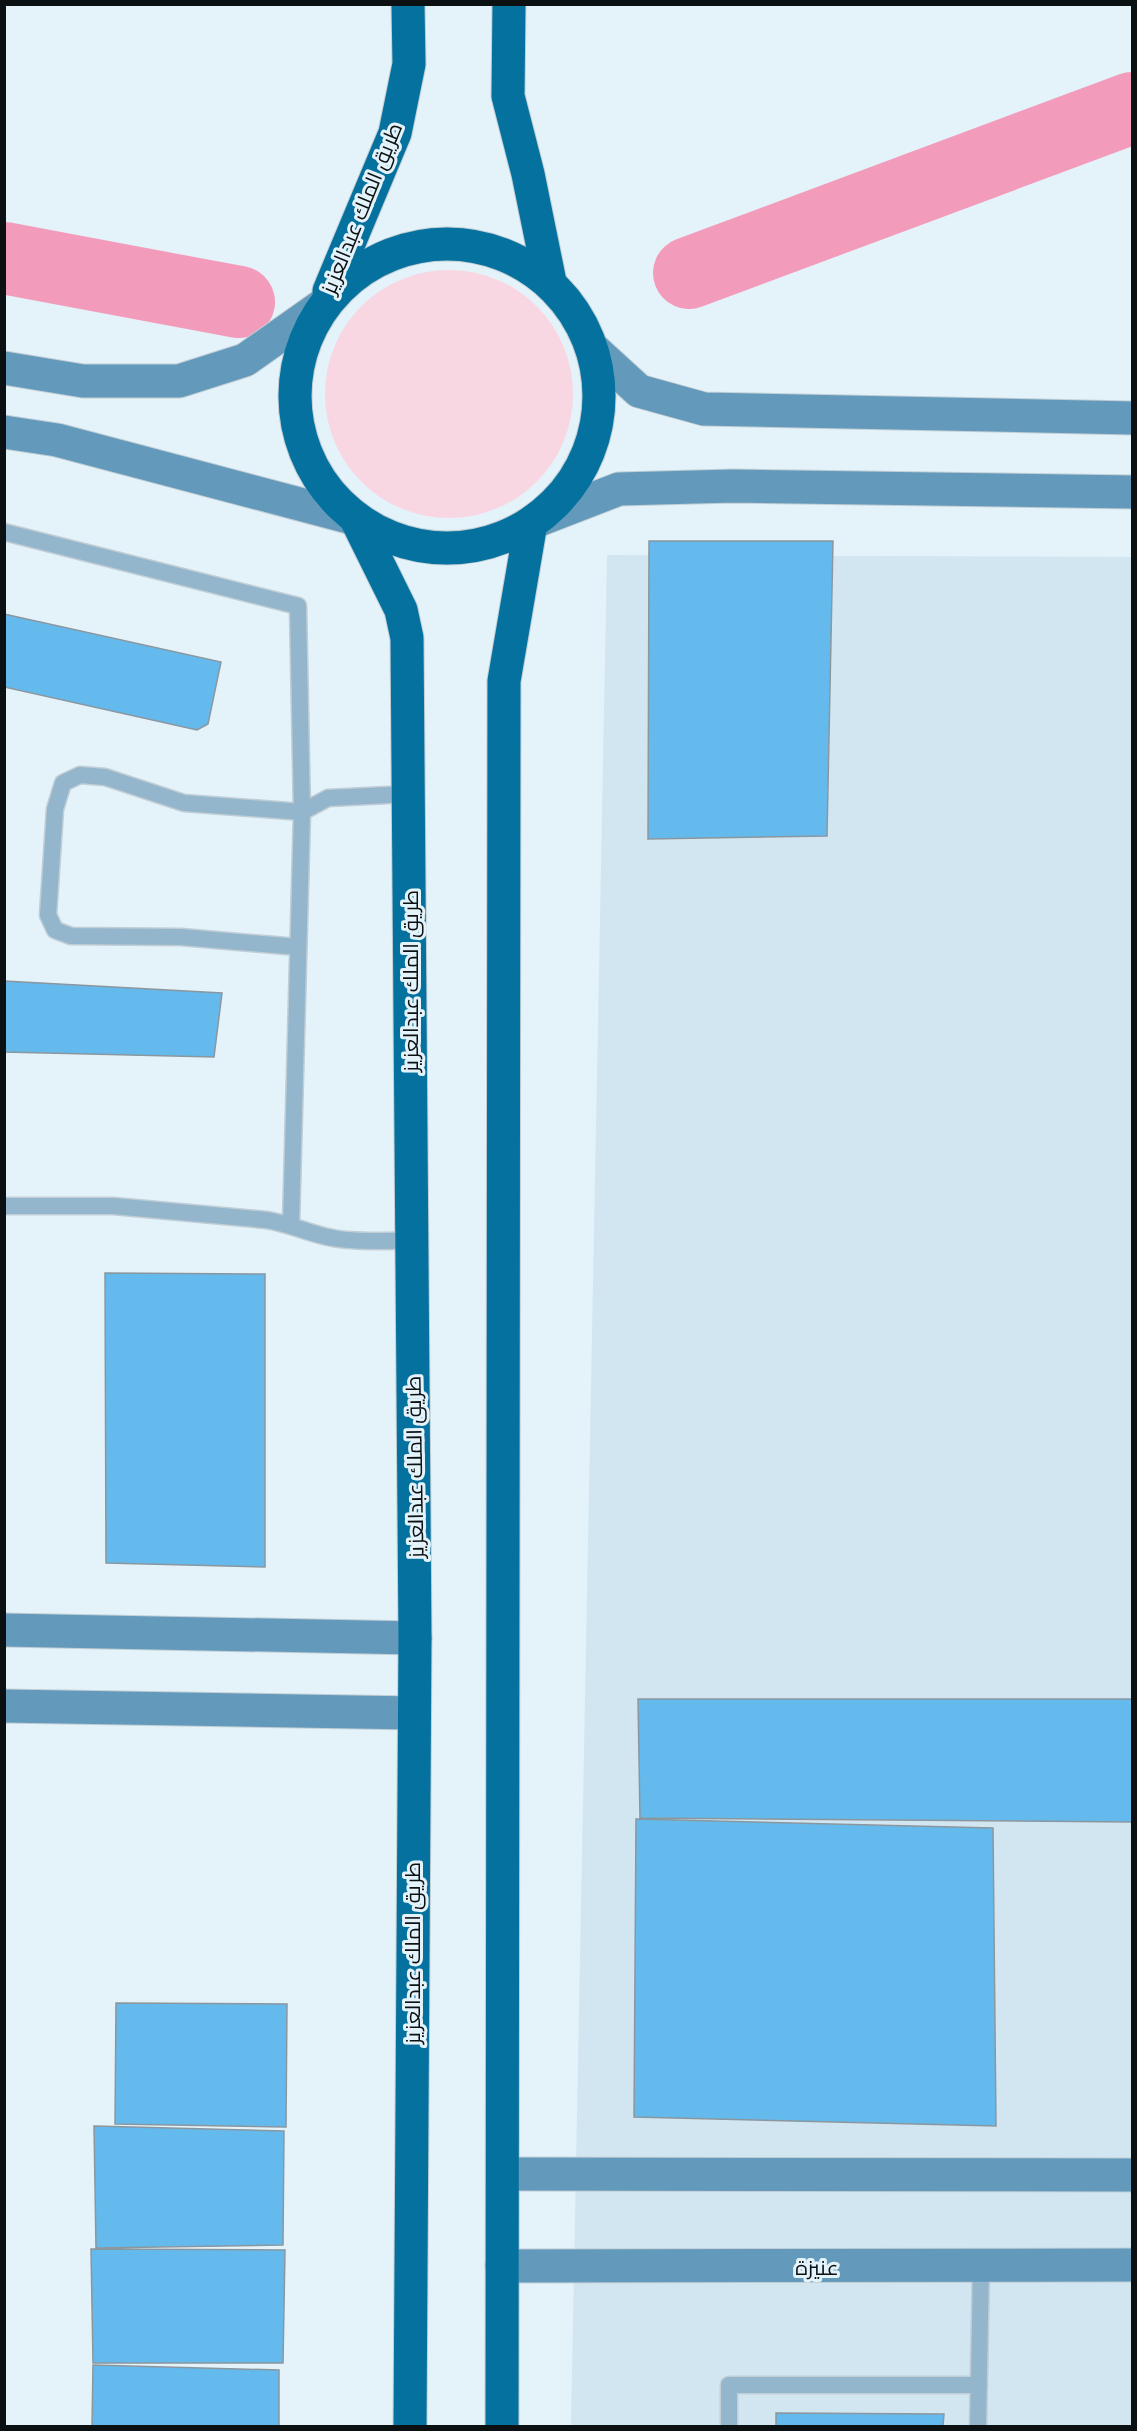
<svg xmlns="http://www.w3.org/2000/svg" width="1137" height="2431" viewBox="0 0 1137 2431" font-family="'Golos Text',Cairo,sans-serif">
	<style>
		.built { fill: #d2e6f2 }
		.green { fill: #f9d7e2 }
		.lines { fill: none; stroke-linecap: round; stroke-linejoin: round }
		.river { stroke: #f39bba; stroke-width: 72 }
		.building { fill: #64baec; stroke: #8b979f; stroke-width: 1.5 }
		.lane-casing { stroke: #c1ced5; stroke-width: 19 }
		.secondary-casing { stroke: #c1ced5; stroke-width: 35 }
		.highway-casing { stroke: #c1ced5; stroke-width: 35 }
		.lane { stroke: #93b6cc; stroke-width: 16 }
		.secondary { stroke: #6399ba; stroke-width: 33 }
		.highway { stroke: #05719f; stroke-width: 33 }
		.labels { text-anchor: middle; dominant-baseline: central; stroke-width: 6; stroke-linejoin: round; paint-order: stroke }
		.street-label { font-size: 21px; fill: #0b1013; stroke: #e4f2fa }
	</style>
	<rect width="100%" height="100%" fill="#e4f2fa"/>
	<!-- built -->
	<path class="built" d="M607 555 1132 557V2426H571Z"/>
	<!-- green -->
	<path class="green" d="M325 394a124 124 0 1 1 248 0a124 124 0 1 1-248 0Z"/>
	<g class="lines">
		<!-- river -->
		<path class="river" d="M4 258 239 302
			M689 273 1132 108"/>
	</g>
	<!-- building -->
	<path class="building" d="M649 541H833L827 836 648 839Z
		M4 614 221 662 208 724 197 730 4 687Z
		M4 981 222 993 214 1057 4 1052Z
		M105 1273 265 1274V1567L106 1563Z
		M638 1699H1132V1822L640 1818Z
		M636 1819 993 1828 996 2126 634 2117Z
		M116 2003 287 2004 286 2127 115 2124Z
		M94 2126 284 2131 283 2245 96 2248Z
		M91 2249 285 2250 283 2363H93Z
		M93 2365 279 2370V2426H92Z
		M776 2413 944 2414 943 2426H776Z"/>
	<g class="lines">
		<!-- lane casing -->
		<g class="lane-casing">
			<path id="lane" d="M4 532 298 606 302 812 184 803 105 777 80 775 63 783 55 809 48 915 55 930 71 936 181 937 298 947
				M4 1206H113L266 1220C289 1223 309 1234 333 1238 357 1243 386 1240 412 1241
				M291 1224 302 812 328 798 408 794
				M729 2426V2385H979
				M978 2426 981 2267"/>
		</g>
		<!-- secondary casing -->
		<g class="secondary-casing">
			<path id="secondary" d="M592 348 639 391 704 409 1132 418
				M4 368 83 381H179L245 360 323 305
				M4 432 57 440 356 519
				M531 523 619 489 733 486 1132 492
				M4 1630 415 1638
				M4 1706 414 1713
				M503 2174 1132 2175
				M502 2266 1132 2265"/>
		</g>
		<!-- highway casing -->
		<g class="highway-casing">
			<path id="highway" d="M509 4 508 96 528 174 550 282
				M295 396a152 152 0 1 1 304 0a152 152 0 1 1-304 0Z
				M329 291 395 133 409 64 408 4
				M356 519 401 610 407 638 415 1638 410 2426
				M502 2426 504 681 531 523"/>
		</g>
		<!-- lane -->
		<use href="#lane" class="lane"/>
		<!-- secondary -->
		<use href="#secondary" class="secondary"/>
		<!-- highway -->
		<use href="#highway" class="highway"/>
	</g>
	<g class="labels">
		<!-- street labels -->
		<g class="street-label">
			<text transform="translate(361 208) rotate(-68)">طريق الملك عبدالعزيز</text>
			<text transform="translate(410 981) rotate(-90)">طريق الملك عبدالعزيز</text>
			<text transform="translate(414 1467) rotate(-91)">طريق الملك عبدالعزيز</text>
			<text transform="translate(412 1953) rotate(-90)">طريق الملك عبدالعزيز</text>
			<text x="817" y="2267">عنيزة</text>
		</g>
	</g>
	<!-- border -->
	<rect width="1137" height="2431" fill="none" stroke="#0b1013" stroke-width="12"/>
</svg>
